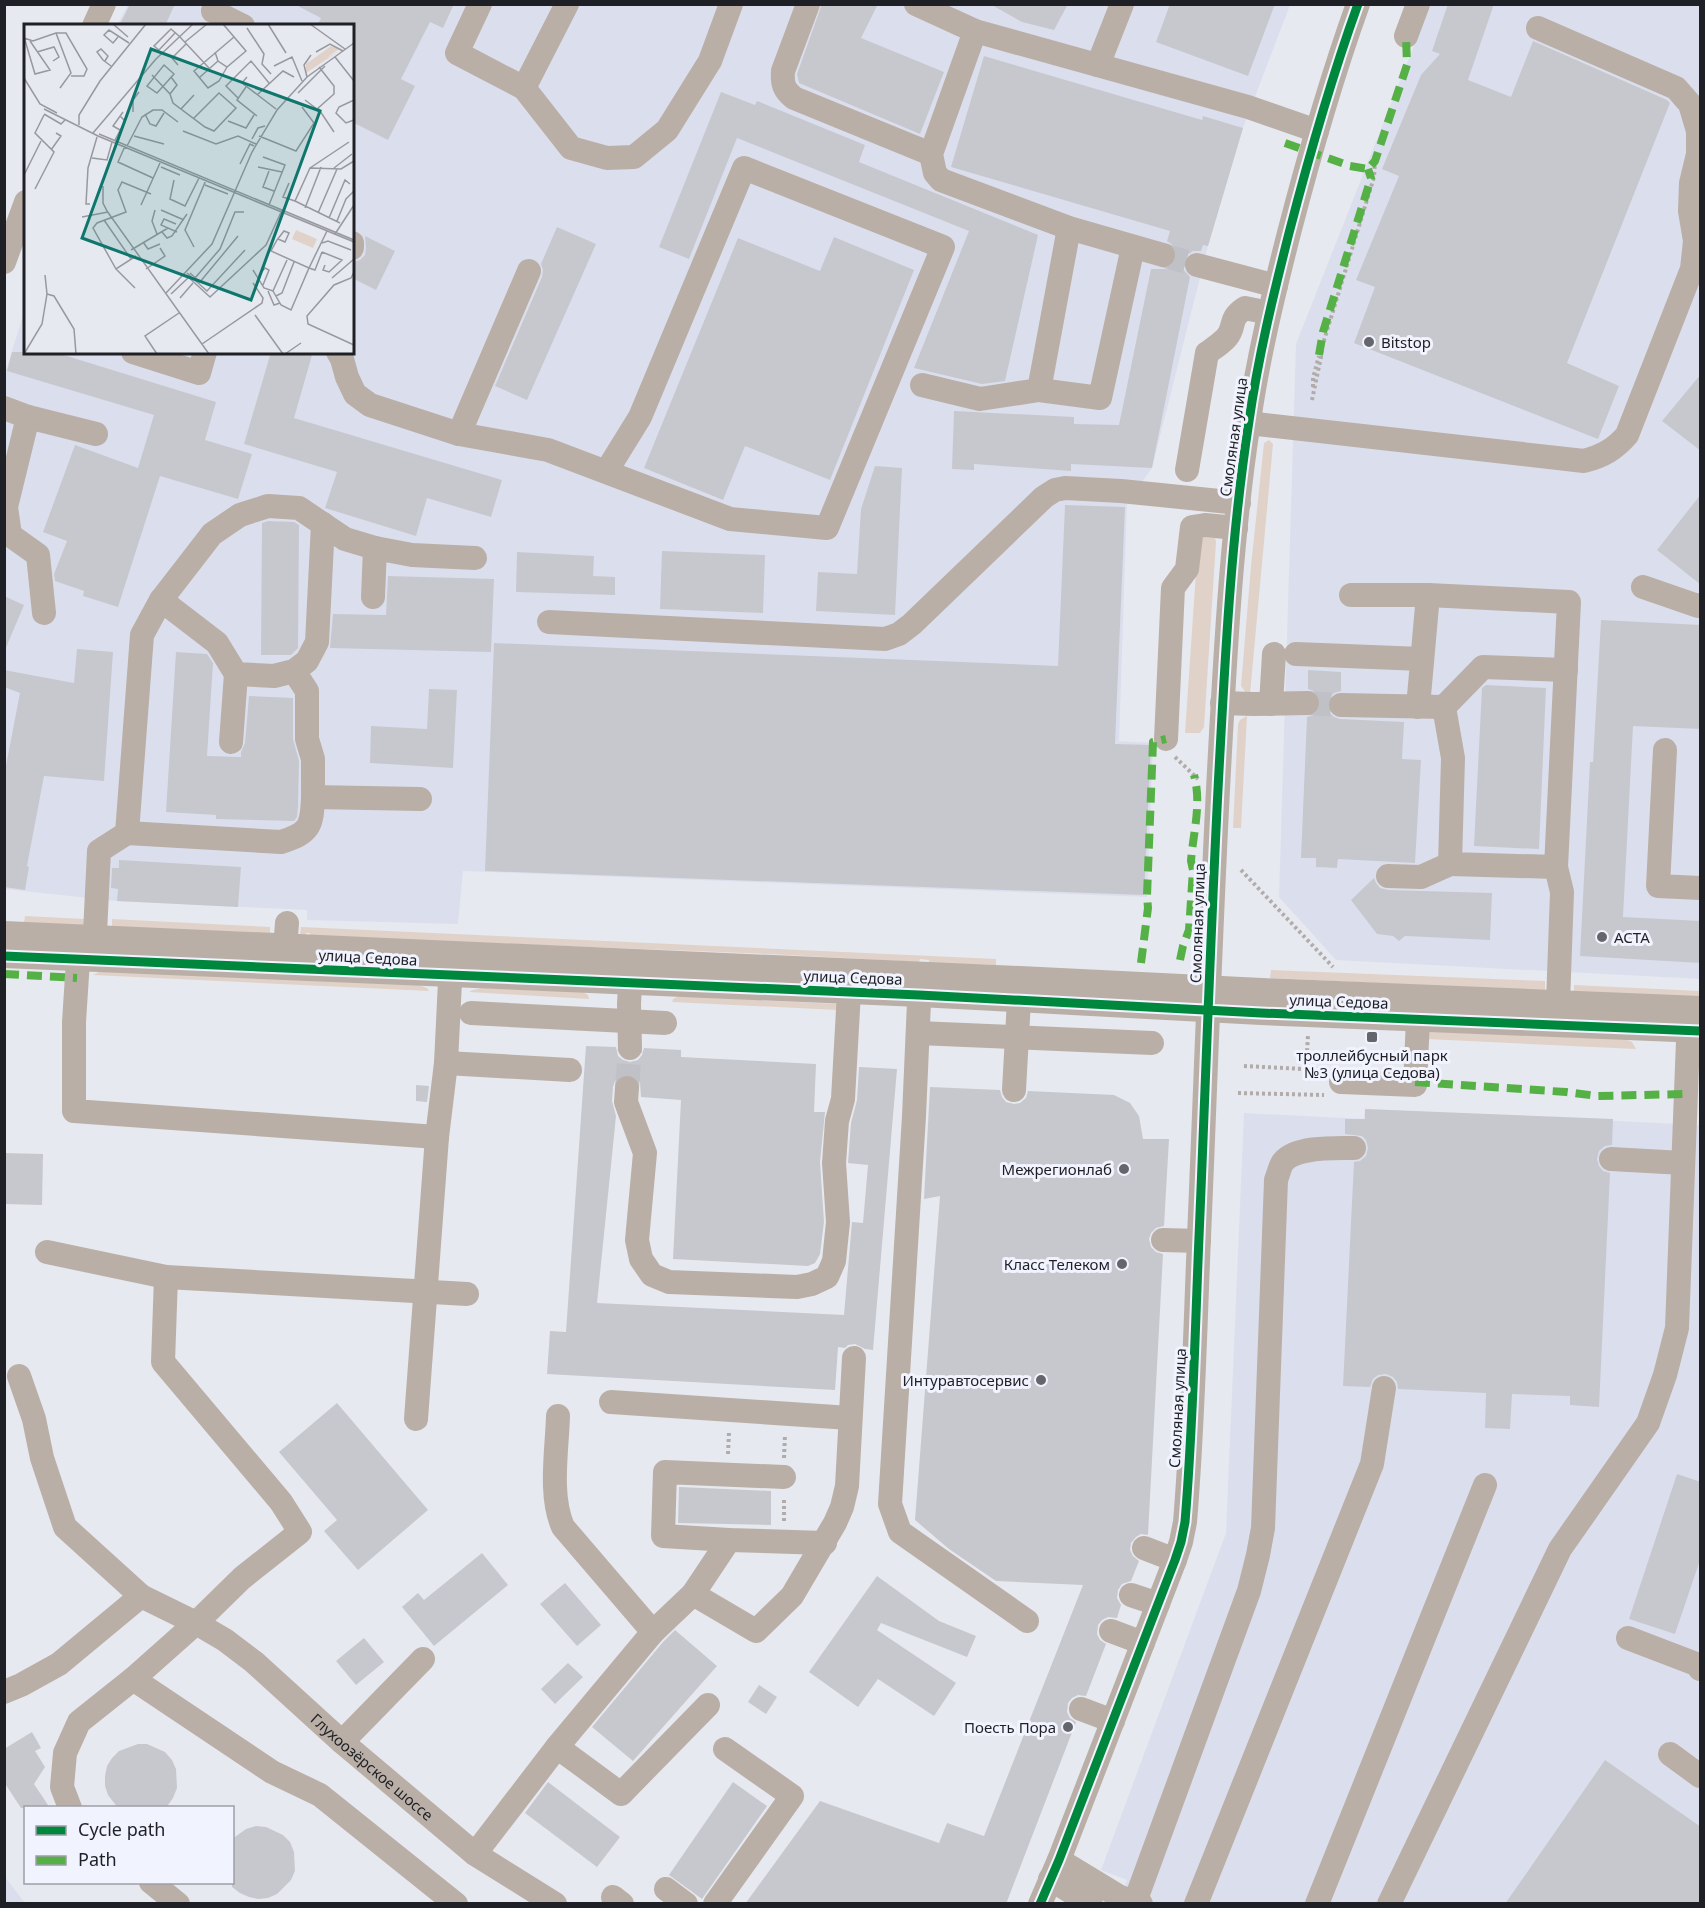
<svg xmlns="http://www.w3.org/2000/svg" width="1705" height="1908" viewBox="0 0 1705 1908" font-family="'Noto Sans',sans-serif">
	<style>
		.built { fill: #dbdfed }
		.green { fill: #e0d2c8 }
		.building { fill: #c7c8ce }
		.lines { fill: none; stroke-linecap: round; stroke-linejoin: round }
		.minor-tunnel { stroke: #bfc1c7; stroke-width: 24; stroke-dasharray: 24 12; stroke-linecap: butt }
		.path { stroke: #b1aca9; stroke-width: 4; stroke-dasharray: 3 3; stroke-linecap: butt }
		.minor { stroke: #baafa7; stroke-width: 24 }
		.quiet { stroke: #55b145; stroke-width: 8; stroke-dasharray: 15 8; stroke-linecap: butt }
		.cycleway-casing { stroke: #f1f3ff; stroke-width: 13 }
		.cycleway { stroke: #00873e; stroke-width: 9 }
		.poi-dot { fill: #65666c; stroke: #f1f3ff; stroke-width: 2 }
		.labels { text-anchor: middle; dominant-baseline: central; stroke-width: 6; stroke-linejoin: round; paint-order: stroke }
		.poi-label { font-size: 15px; fill: #1f2025; stroke: #f1f3ff; text-anchor: end }
		.street-label { font-size: 15px; fill: #1f2025; stroke: #f1f3ff }
		.inset-road { fill: none; stroke: #97999f; stroke-width: 1.5 }
		.view { fill: #0f766e; fill-opacity: 0.15; stroke: #0f766e; stroke-width: 3 }
		.inset-edge { fill: none; stroke: #1f2025; stroke-width: 3 }
	</style>
	<rect width="100%" height="100%" fill="#e7e9f0"/>
	<!-- built -->
	<path class="built" d="M128 5H1290L1243 128 1208 246 1152 468 1127 503 1119 741 1153 743 1147 897 463 871 458 924 307 920V910L116 901 5 889 4 377 25 309 26 352H352V26L117 25Z
		M1430 5H1700V979L1336 960 1279 897 1296 344Z
		M1365 1109 1700 1125V1903H1118L1127 1880 1101 1870 1226 1533 1244 1113 1364 1119Z
		M4 1877H5L25 1903H5Z"/>
	<!-- green -->
	<path class="green" d="M1269 440 1273 444 1250 694 1246 693 1241 686 1251 566 1264 443Z
		M1203 537 1215 538 1216 542 1204 727 1200 733H1185L1198 543Z
		M1247 716 1241 828H1233L1238 724 1240 720Z
		M25 916 85 919V925L24 923Z
		M112 919 270 927V933L112 927Z
		M301 927 996 959V965L929 963V960L920 959 919 962 769 954 310 936V933H306V935H300Z
		M1271 970 1545 981V991L1270 978Z
		M101 971 419 985 427 988 429 991 93 975Z
		M1574 985 1700 991V998L1574 992Z
		M482 988 583 992 588 995 589 999 469 992 473 990Z
		M679 996 838 1004V1010L672 1002 673 999Z
		M1427 1031 1624 1039 1632 1042 1636 1049 1427 1039Z"/>
	<!-- building -->
	<path class="building" d="M130 4H175L165 26H119Z
		M294 4H454L443 28 430 22 401 79 415 86 388 140 352 122V26H317L321 18Z
		M822 4H878L861 38 944 72 920 134 799 83 797 74Z
		M990 4H1068L1054 30 1022 22Z
		M1170 4H1275L1248 76 1156 42Z
		M1448 4H1494L1468 80 1511 97 1533 41 1667 100 1670 103 1567 363 1619 386 1598 439 1354 343 1375 287 1356 280 1399 176 1382 169 1421 75 1440 54 1432 51Z
		M984 56 1202 120 1203 116 1243 128 1208 246 1203 245 1201 251H1193L1187 255 1183 261V269L1190 277 1152 468 1071 464V471L974 464V470L952 469 954 411 1074 417V424L1119 425 1151 269H1167L1173 265 1177 258V252L1174 246 1167 241 1170 231 951 167Z
		M721 92 755 105 757 101 865 145 859 162 1038 235 1005 381 982 384 914 368 969 231 737 138 689 259 659 247Z
		M557 227 596 244 527 400 495 386 542 277 543 270 541 264Z
		M365 236 395 251 376 290 352 278 353 262 360 260 365 255 366 248Z
		M834 237 914 270 830 480 745 446 723 500 644 468 738 238 820 271Z
		M12 352H54L216 402 205 440 252 454 238 499 160 476 118 607 83 596 84 591 55 581 54 574 67 541 43 532 75 445 138 468 154 415 7 371Z
		M271 352H302L312 355 294 418 502 480 491 517 427 498 416 536 325 508 337 472 244 444Z
		M1701 374V451L1662 421Z
		M875 466 902 468 895 615 816 611 818 572 857 574 861 509Z
		M1701 494V585L1657 550Z
		M1065 505 1125 507 1115 744 1151 745 1144 895 485 871 494 643 1058 666Z
		M268 521 294 522 299 525 298 648 291 655H261L262 523Z
		M662 551 765 555 763 613 660 609Z
		M517 552 594 556 593 576 615 577V595L516 592Z
		M388 576 494 579 491 652 330 648 333 614 386 615Z
		M4 596 24 605 5 650H4Z
		M1601 620 1701 625V729L1633 726 1623 917 1701 921V963L1580 956 1590 762H1593Z
		M77 649 113 652 104 781 44 776 27 866 29 867 25 890 4 887V776L20 693 4 687V670L74 683Z
		M176 652 207 654 213 663 207 756 241 757V752L245 743 249 696 293 698V739L299 761 298 806 297 817 294 821 216 819V815L166 812Z
		M1308 670 1341 672V691L1334 693 1329 698 1327 704 1329 712 1334 717 1340 719 1404 722 1402 759 1421 760 1415 863 1338 859 1337 868 1316 867V858H1301L1307 717 1315 715 1320 709 1321 703 1319 695 1314 691 1308 689Z
		M1486 685 1546 688 1539 849 1474 846 1482 688Z
		M429 689 457 690 453 768 370 763 371 726 427 729Z
		M119 860 241 867 238 907 117 901 118 889 111 888 112 868H119Z
		M1374 878 1376 883 1380 888 1388 890 1492 893 1490 940 1405 936 1399 941 1393 936 1377 934 1351 900Z
		M586 1046 616 1047 618 1056 623 1060 630 1062 638 1060 642 1055 644 1048 681 1050V1057L816 1064 814 1112H825L820 1162 824 1222 820 1254 815 1263 808 1266 673 1259 681 1100 641 1097 640 1082 635 1077 627 1074 620 1076 615 1081 613 1087 612 1101 616 1116 597 1303 844 1315 852 1222 863 1223 868 1165 848 1163 851 1123 857 1100 859 1067 897 1069 873 1350 865 1349 855 1344 848 1345 845 1348 838 1347 835 1390 547 1374 550 1331 566 1332Z
		M416 1085 429 1086 427 1102 416 1101Z
		M930 1087 1000 1090 1002 1097 1006 1102 1014 1104 1020 1103 1026 1098 1028 1091 1114 1095 1130 1103 1139 1116 1143 1139H1169L1164 1226 1156 1228 1151 1233 1149 1239 1151 1247 1156 1252 1163 1254 1148 1535 1141 1534 1136 1537 1131 1543 1130 1550 1133 1556 1139 1561 1131 1581 1122 1584 1118 1590 1117 1598 1121 1605 1117 1618 1108 1617 1102 1620 1098 1625 1097 1634 1100 1640 1106 1644 1086 1696 1078 1695 1072 1698 1068 1703 1067 1712 1070 1718 1076 1722 1006 1904H745L820 1801 939 1843 947 1823 984 1836 1083 1585 996 1581 949 1549 915 1520 940 1196 924 1199Z
		M1365 1109 1613 1119 1612 1145 1605 1146 1599 1151 1597 1159 1599 1166 1603 1171 1610 1173 1599 1407 1570 1405V1396L1512 1394 1510 1429 1485 1428 1486 1393 1398 1389 1397 1382 1393 1377 1386 1374 1378 1375 1373 1379 1370 1387 1343 1386 1354 1162 1360 1161 1366 1156 1368 1148 1366 1140 1362 1136 1345 1134V1119H1365Z
		M4 1153 43 1154 42 1205 4 1204Z
		M337 1403 428 1510 358 1570 324 1531 337 1520 279 1452Z
		M1677 1474 1701 1482V1557L1675 1634 1629 1619Z
		M679 1487 771 1491V1525L678 1523Z
		M482 1553 508 1585 434 1646 402 1607 418 1593 424 1600Z
		M877 1576 939 1621 976 1636 967 1657 881 1623 877 1630 956 1683 934 1716 878 1679 858 1707 809 1672Z
		M565 1583 601 1625 577 1646 540 1604Z
		M675 1630 717 1666 633 1761 592 1727 663 1642Z
		M364 1638 384 1662 356 1685 336 1661Z
		M568 1663 583 1677 555 1704 541 1689Z
		M759 1685 777 1697 766 1714 748 1702Z
		M32 1732 41 1748 35 1751 45 1767 34 1784 50 1808H21L4 1782V1749Z
		M138 1744H147L165 1752 172 1760 176 1769 177 1788 173 1798 166 1808H118L108 1795 105 1786V1776L107 1766 112 1758 119 1751Z
		M1605 1760 1701 1827V1904H1505Z
		M548 1782 620 1837 597 1867 525 1813Z
		M733 1782 767 1806 702 1899 669 1875Z
		M256 1826 266 1827 283 1835 290 1842 294 1852 295 1871 291 1880 277 1894 268 1898 258 1899 249 1897 240 1893 232 1887V1839L246 1829Z"/>
	<g class="lines">
		<!-- minor-tunnel -->
		<path class="minor-tunnel" d="M1163 255 1197 265
			M1307 703 1341 705
			M627 1088 630 1048"/>
		<!-- path -->
		<path class="path" d="M1313 387V378L1319 356
			M1312 400 1321 357 1322 347 1374 177 1375 161
			M1175 757 1198 779
			M1241 870 1333 967
			M1244 1066 1323 1070
			M1306 1069 1308 1035
			M1238 1093 1324 1095
			M728 1454 729 1432
			M784 1458 785 1435
			M784 1521V1498"/>
		<!-- minor -->
		<g class="minor">
			<path d="M216 4 213 11 243 26"/>
			<path d="M480 4 457 53 524 88 571 148 607 158 634 157 667 130 710 61 731 4"/>
			<path d="M808 4 783 71C782 84 784 90 794 98L931 154"/>
			<path d="M916 4 975 31 1248 107 1317 131"/>
			<path d="M94 26 104 4"/>
			<path d="M975 31 931 154 935 173 941 180 1069 228 1163 255"/>
			<path d="M1406 36 1418 4"/>
			<path d="M1098 65 1122 4"/>
			<path d="M524 88 567 4"/>
			<path d="M352 243V248"/>
			<path d="M4 262 26 202"/>
			<path d="M1197 265 1276 286"/>
			<path d="M133 352 199 373 205 352"/>
			<path d="M338 352 342 359 347 377 355 394 370 405 459 434 548 450 730 519 827 528 943 247 744 168 640 417 606 472"/>
			<path d="M922 385 980 399 1039 390 1100 398 1133 247"/>
			<path d="M1039 390 1069 228"/>
			<path d="M4 408 28 417 96 434"/>
			<path d="M28 417 6 507 10 535 38 555 44 613"/>
			<path d="M1248 423 1584 461C1603 456 1615 449 1627 435L1692 269 1695 241 1690 211 1691 183 1698 154V131L1690 104 1676 88 1538 28"/>
			<path d="M459 434 529 271"/>
			<path d="M1187 470 1207 353C1214 348 1222 343 1227 337 1236 326 1228 319 1245 308L1269 313"/>
			<path d="M1643 587 1698 606 1700 605"/>
			<path d="M1351 595H1428L1569 602 1556 867 1562 892 1558 1003"/>
			<path d="M373 597 375 548"/>
			<path d="M161 600 217 643 236 674 274 676 294 671 307 661 317 642 323 524"/>
			<path d="M549 622 885 639 899 634 912 624 1044 497 1055 490 1065 488 1121 491 1239 503"/>
			<path d="M1296 654 1422 659"/>
			<path d="M294 671 307 691V739L313 759V797"/>
			<path d="M1222 703 1253 704 1307 703"/>
			<path d="M1271 704 1274 654"/>
			<path d="M1341 705 1444 707 1483 667 1566 670"/>
			<path d="M1418 707 1428 595"/>
			<path d="M1444 707 1453 758 1450 864 1556 867"/>
			<path d="M1166 739 1173 588 1187 569 1192 527 1205 525 1236 528"/>
			<path d="M231 742 236 674"/>
			<path d="M1665 750 1658 886 1700 888"/>
			<path d="M127 833 281 842C310 833 312 826 313 797L420 799"/>
			<path d="M1388 876 1421 877 1450 864"/>
			<path d="M4 933 1020 978 1262 990 1700 1008"/>
			<path d="M79 945 74 1022V1111L437 1137"/>
			<path d="M94 953 99 851 127 833 142 635 161 600 212 534 240 515 268 506 299 508 345 539 375 548 412 555 475 558"/>
			<path d="M4 956 919 995 1261 1013 1700 1031"/>
			<path d="M284 962 287 923"/>
			<path d="M920 979 914 1116 890 1504 900 1532 1027 1621"/>
			<path d="M471 1013 665 1023"/>
			<path d="M918 1033 1152 1043"/>
			<path d="M630 1048 629 1004 631 966"/>
			<path d="M446 1063 570 1070"/>
			<path d="M1341 1082 1415 1085 1418 1019"/>
			<path d="M627 1088 626 1102 645 1153 637 1240 641 1259 652 1275 669 1282 797 1287 812 1284 827 1277 834 1261 838 1222 834 1163 837 1121 843 1099 849 992"/>
			<path d="M1014 1090 1019 1000"/>
			<path d="M1611 1159 1683 1163"/>
			<path d="M1163 1240 1199 1241"/>
			<path d="M47 1252 166 1277"/>
			<path id="s1" d="M19 1376 34 1419 42 1458 65 1527 141 1596 196 1623 225 1640 254 1662 342 1742 475 1854 555 1904"/>
			<path d="M611 1402 850 1418"/>
			<path d="M558 1416C557 1451 549 1495 563 1527L653 1632"/>
			<path d="M416 1419 437 1137 446 1063 451 961"/>
			<path d="M784 1477 665 1472 663 1536 729 1540 825 1543"/>
			<path d="M1144 1548 1175 1560"/>
			<path d="M693 1594 756 1631 792 1596 835 1523 842 1507 847 1486 854 1358"/>
			<path d="M1131 1595 1158 1604"/>
			<path d="M1111 1631 1143 1643"/>
			<path d="M1628 1638 1696 1664 1700 1669"/>
			<path d="M133 1679 272 1772 320 1795 456 1904"/>
			<path d="M4 1692 21 1685 59 1664 141 1596"/>
			<path d="M1081 1709 1113 1721"/>
			<path d="M342 1742 423 1659"/>
			<path d="M557 1747 621 1794 708 1705"/>
			<path d="M1670 1754 1700 1776"/>
			<path d="M70 1808 62 1787 65 1753 79 1722 133 1679 196 1623 242 1578 300 1532 281 1502 163 1362 166 1277 467 1294"/>
			<path d="M475 1854 557 1747 653 1632 693 1594 729 1540"/>
			<path d="M1059 1860 1120 1897 1141 1904"/>
			<path d="M1050 1879 1091 1904"/>
			<path d="M151 1882 178 1904"/>
			<path d="M666 1889 686 1904"/>
			<path d="M613 1897 622 1904"/>
			<path d="M1135 1902 1249 1591 1258 1555 1263 1528 1276 1180C1278 1175 1280 1166 1283 1162 1296 1146 1336 1148 1354 1148"/>
			<path d="M715 1904 792 1796 725 1749"/>
			<path d="M1040 1904 1059 1860 1175 1560 1181 1542 1185 1522C1193 1427 1195 1332 1199 1237 1206 1075 1211 913 1220 752 1226 641 1232 531 1249 421 1258 358 1273 296 1289 233 1309 156 1331 79 1358 4"/>
			<path d="M1196 1904 1372 1464 1384 1388"/>
			<path d="M1317 1904 1485 1485"/>
			<path d="M1389 1904 1560 1549 1648 1423 1665 1375 1677 1328 1689 1014"/>
		</g>
		<!-- quiet -->
		<path class="quiet" d="M1285 143 1350 166 1368 169 1375 161 1407 65 1406 36
			M1319 355 1323 332 1371 178 1368 169
			M1180 960 1183 946 1189 930 1193 870 1191 861C1193 833 1202 804 1194 775
			M1141 963 1148 908 1147 896 1153 742 1166 739
			M4 974 77 978
			M1415 1082 1566 1092 1597 1096 1686 1094"/>
		<!-- cycleway casing -->
		<g class="cycleway-casing">
			<path id="cycleway" d="M4 956 919 995 1261 1013 1700 1031
				M1040 1904 1059 1860 1175 1560 1181 1542 1185 1522C1193 1427 1195 1332 1199 1237 1206 1075 1211 913 1220 752 1226 641 1232 531 1249 421 1258 358 1273 296 1289 233 1309 156 1331 79 1358 4"/>
		</g>
		<!-- cycleway -->
		<use href="#cycleway" class="cycleway"/>
	</g>
	<!-- markers -->
	<g class="poi-dot">
		<circle cx="1369" cy="342" r="6"/>
		<circle cx="1602" cy="937" r="6"/>
		<rect x="1366" y="1031" width="12" height="12" rx="3"/>
		<circle cx="1124" cy="1169" r="6"/>
		<circle cx="1122" cy="1264" r="6"/>
		<circle cx="1041" cy="1380" r="6"/>
		<circle cx="1068" cy="1727" r="6"/>
	</g>
	<g class="labels">
		<!-- poi labels -->
		<g class="poi-label">
			<text x="1381" y="342" text-anchor="start">Bitstop</text>
			<text x="1614" y="937" text-anchor="start">АСТА</text>
			<text x="1372" y="1055" text-anchor="middle">троллейбусный парк<tspan x="1372" dy="17">№3 (улица Седова)</tspan></text>
			<text x="1112" y="1169">Межрегионлаб</text>
			<text x="1110" y="1264">Класс Телеком</text>
			<text x="1029" y="1380">Интуравтосервис</text>
			<text x="1056" y="1727">Поесть Пора</text>
		</g>
		<!-- street labels -->
		<g class="street-label">
			<text transform="translate(1233 437) rotate(-82)">Смоляная улица</text>
			<text transform="translate(1197 923) rotate(-88)">Смоляная улица</text>
			<text transform="translate(368 957) rotate(3)">улица Седова</text>
			<text transform="translate(853 977) rotate(2)">улица Седова</text>
			<text transform="translate(1339 1001) rotate(2)">улица Седова</text>
			<text transform="translate(1177 1408) rotate(-87)">Смоляная улица</text>
			<text stroke="none"><textPath href="#s1" startOffset="550">Глухоозёрское шоссе</textPath></text>
		</g>
	</g>
	<!-- overview -->
	<g transform="translate(24 24)">
		<rect width="330" height="330" fill="#e7e9f0"/>
		<path d="M307 22 315 25 302 34 315 27 282 49V40ZM272 206 293 215 289 224 268 215Z" fill="#e0d2c8"/>
		<path class="inset-road" d="M89 0 104 13M244 0 262 29M286 0 321 25M223 4 240 30 238 40 247 50M32 9H42L63 45 60 52H47M151 9 135 26 130 22 147 5 155 12 185 44M0 13 11 50 26 46 6 17M94 13 89 19 80 11 85 6 105 19M0 14 9 17 32 9 47 49 36 64M161 18 183 0M13 28 30 23 35 33 29 37M191 28 194 37 203 43 222 27 199 0M292 28 306 20 319 27M311 33 330 57M81 37 84 32 77 25 73 28 79 36 87 42M140 41 150 50 133 69 123 62ZM154 41 148 34 162 20M250 42 268 33 278 57M203 43 195 57 184 64 170 47 210 13M128 51 146 70 149 79 181 103 190 107 212 84 195 69 170 94M176 53 194 37M223 53 218 59 252 85M283 53 280 41 287 31M0 54 16 80 33 89M222 63 213 76 233 92M274 69 301 42M146 70 153 61 147 53M233 71 259 47 270 53M214 74 202 62 227 37 245 59M281 76 293 85 310 70V62L295 43M330 76 315 83 312 89 322 99 330 96M294 84 310 108M20 85 74 112 330 218M157 85 170 71M109 88V76L115 68M20 90 37 100 41 96M121 90 126 100 132 102 140 89M204 97 222 104 230 91M55 101V91L76 57 122 0M96 106 89 102 99 88M159 107 192 120 214 112 232 120M69 109 132 35 169 0M75 110 330 216M110 112 140 120M235 112 272 127 290 99 278 83M228 115 234 104 241 102M91 116 101 97 96 92M101 122 94 138 129 154M103 122 118 93 129 86H138L154 98M27 126 37 112 32 109M239 133 261 141 245 181M68 134 83 136 88 118M216 140 226 120 230 122M137 143 156 151M234 143 258 148M286 144 325 118M310 144 328 130M245 147 239 163 250 167M0 151 17 117M150 156 146 175 161 182 175 154M265 159 259 173 271 177 286 144 317 145 330 137M181 161 204 170M79 162V179L83 187 185 330M11 165 30 128 11 109 20 91M271 177 316 199M66 180H62L64 144 73 113M117 181 136 139M281 184 297 143M131 186 128 197 133 210M137 186 160 196M294 189 313 145M58 193 84 188M305 194 321 156 326 160M80 196 107 235M313 197 322 175 330 167M152 200 140 195 137 201 153 208M138 208 143 214 148 212 163 190M311 210 330 181M254 215 261 218 265 209 260 207 253 216 247 227 285 244 303 207M119 218 124 225 136 220M298 219 304 217 327 226M170 223 161 206 182 156M107 226 144 204M298 228 318 236 305 248 299 246 301 241M112 232 92 245 69 204 73 199 102 188 94 166 98 158 127 170M263 236 249 267 257 281 267 286 285 244 291 246 298 228M92 245 111 264M122 245 141 232 136 224M229 246 240 264 249 267M330 248 327 254 310 261 283 292 284 300 330 321M163 249 183 267 221 226M166 249 176 258 214 212M162 251 186 273 242 221 258 186M235 251 241 244 245 246 239 261M171 254 196 225 211 188H220M308 254 330 235M244 267 250 281 256 279M142 269 188 220 228 128 253 86 283 53 330 19M23 270 30 272 50 305 52 330M147 270 164 254M252 272 258 269 270 238M156 274 169 259M231 291 259 330M178 320 238 279 239 274 229 259M0 330 18 300 23 270 21 251M133 330 121 312 155 289M261 330 277 319"/>
		<path class="view" d="M127 25 296 87 227 276 58 214Z"/>
		<rect width="330" height="330" class="inset-edge"/>
	</g>
	<!-- border -->
	<rect width="1705" height="1908" fill="none" stroke="#1f2025" stroke-width="12"/>
	<!-- legend -->
	<rect x="24" y="1806" width="210" height="78" fill="#f1f3ff" stroke="#9d9fa8" stroke-width="1.5"/>
	<rect x="36" y="1826" width="30" height="9" fill="#00873e" stroke="#9d9fa8" stroke-width="1.5"/>
	<text x="78" y="1836" font-size="18" fill="#1f2025">Cycle path</text>
	<rect x="36" y="1856" width="30" height="9" fill="#55b145" stroke="#9d9fa8" stroke-width="1.5"/>
	<text x="78" y="1866" font-size="18" fill="#1f2025">Path</text>
</svg>
